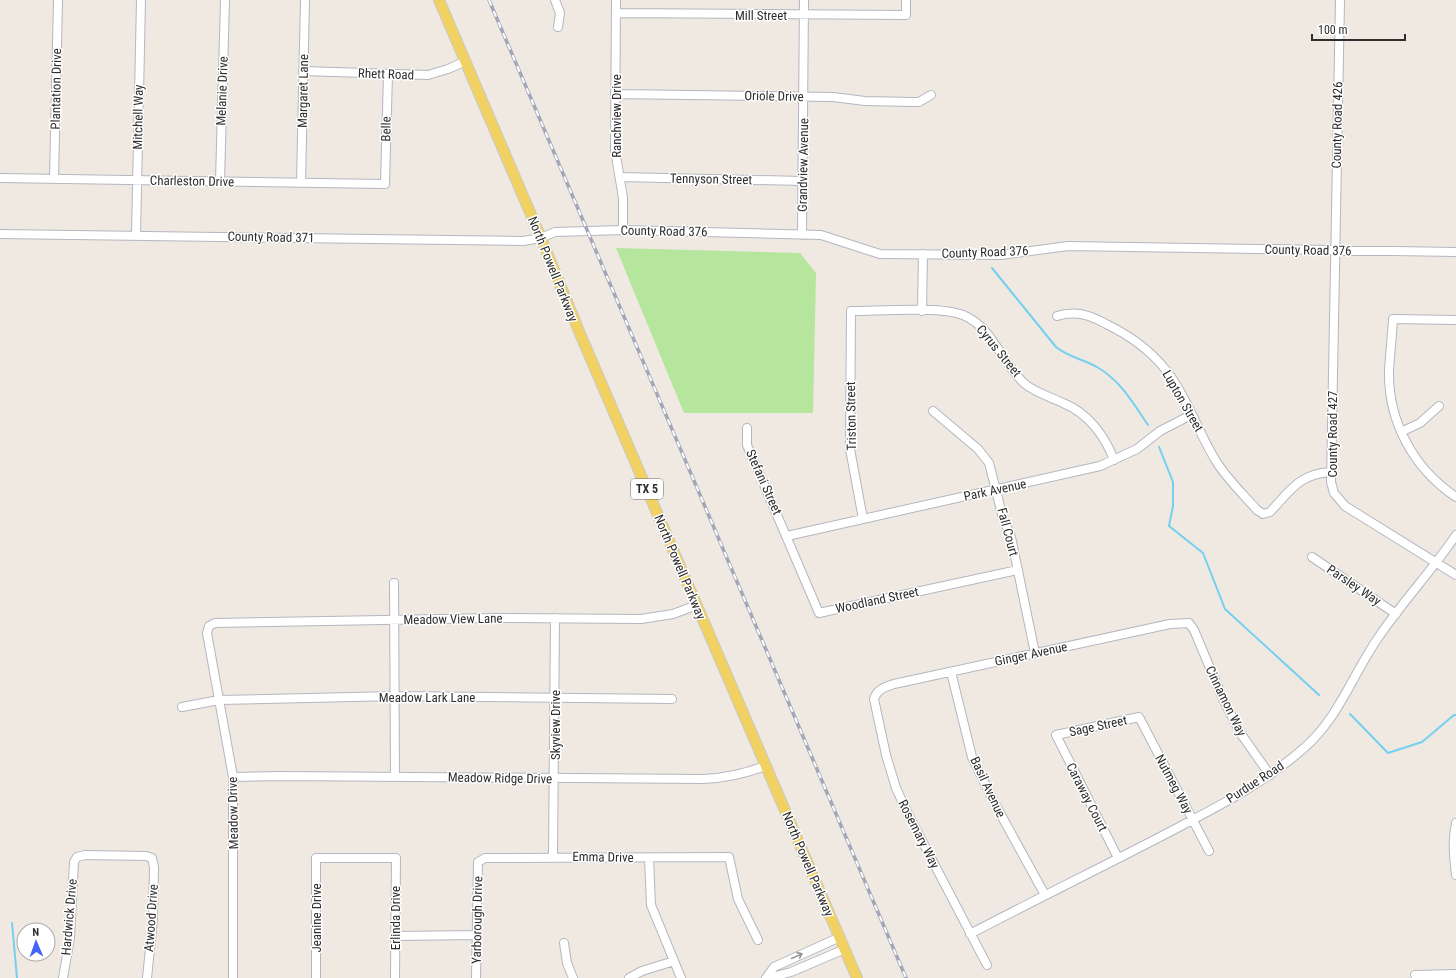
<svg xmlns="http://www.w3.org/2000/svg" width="1456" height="978" viewBox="0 0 1456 978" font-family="'Roboto Condensed',sans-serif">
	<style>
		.green { fill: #b6e59e }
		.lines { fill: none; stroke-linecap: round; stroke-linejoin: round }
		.stream { stroke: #75cff0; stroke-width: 2 }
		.minor-casing { stroke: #b4b7c1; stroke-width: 10 }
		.major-casing { stroke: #c9c9c9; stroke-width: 12 }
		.minor { stroke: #fff; stroke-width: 8 }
		.major { stroke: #f2d163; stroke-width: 10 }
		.rail-casing { stroke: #a3a6b8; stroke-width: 3.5 }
		.rail { stroke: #fff; stroke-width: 2; stroke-dasharray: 6; stroke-linecap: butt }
		.oneway { stroke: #969696 }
		.labels { text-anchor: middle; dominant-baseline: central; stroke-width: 3; stroke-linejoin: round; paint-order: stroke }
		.shield { fill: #fff; stroke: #6d6d6d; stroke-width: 1 }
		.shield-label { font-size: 12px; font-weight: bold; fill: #2e2e2e }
		.street-label { font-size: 13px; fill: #2e2e2e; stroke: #fff }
	</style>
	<rect width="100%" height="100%" fill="#efe9e1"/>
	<!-- green -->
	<path class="green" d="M616 248 800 253 816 273 813 413H684Z"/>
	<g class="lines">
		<!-- stream -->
		<path class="stream" d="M992 268 1056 347C1068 357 1083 359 1097 367 1121 381 1133 403 1148 425
			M1159 447 1173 482V506L1169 526 1203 553 1225 609 1319 695
			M1350 714 1388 753 1422 742 1454 715H1456
			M12 923 17 978"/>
		<!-- minor casing -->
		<g class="minor-casing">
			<path id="minor" d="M555 0 560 13 558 27
				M616 0 615 150 623 198V230
				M1340 0 1331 482 1334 493 1345 506 1456 575
				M616 13 906 15V0
				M303 71 428 75 448 69 466 61
				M615 94 833 97 865 101 913 102H919L931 95
				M620 177 802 181
				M0 178 385 184 388 74
				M54 179 58 0
				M220 181 225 0
				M301 183 305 0
				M0 234 523 241 541 238 555 232 623 230 821 235 880 254 1001 255 1068 246 1456 252
				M136 235 141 0
				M802 235 804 0
				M922 311 923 254
				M1057 316C1075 310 1090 315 1106 324 1129 335 1150 350 1166 370 1187 397 1198 432 1216 461 1227 479 1243 494 1257 510L1263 514 1270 512C1290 491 1299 474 1330 472
				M1456 320 1393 319C1392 336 1390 354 1389 371 1388 422 1414 469 1456 497
				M933 411 978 449 989 463 1003 518 1011 537 1035 653
				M747 428V445L819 613 1018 570
				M1401 432 1420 423 1439 406
				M863 519 850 449 851 311C879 311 940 306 963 315 993 327 1002 364 1025 384 1036 393 1051 397 1063 403 1088 413 1105 436 1114 460
				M787 536 1100 466 1137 449 1160 431 1191 415
				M1312 557 1396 614
				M394 583 395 777
				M951 672 972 757 995 804 1045 895
				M182 707 219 700 396 696 672 699
				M233 777 280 776 703 779C726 778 744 774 765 766
				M1456 823C1452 841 1454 858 1456 875
				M553 856 555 618
				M649 858 651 905 681 978
				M1118 858 1056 735 1139 717 1209 851
				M970 934C1033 901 1096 870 1158 838 1209 811 1261 786 1304 748 1338 719 1353 674 1378 638 1402 602 1432 571 1456 535
				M395 936 476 935
				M564 943 567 963 573 978
				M987 965 908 814 896 788 886 755 874 699C877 689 885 687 894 684L1170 624 1189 623 1194 630 1223 699 1241 734 1270 775
				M1415 975 1456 974
				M63 978 70 938 74 862 77 857 85 855 146 856 152 858 154 867 153 919 147 978
				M233 978V777L207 633 209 626 215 623 498 618 641 619 673 614 697 605
				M316 978V858H396L395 978
				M476 978 478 862 485 858 729 857 738 899 758 940
				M629 978 642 971 674 961
				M766 978 774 967 840 937
				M768 978 791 972 845 949"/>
		</g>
		<!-- major casing -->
		<g class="major-casing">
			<path id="major" d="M439 0 541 238 581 336 857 978"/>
		</g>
		<!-- minor -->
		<use href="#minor" class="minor"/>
		<!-- major -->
		<use href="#major" class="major"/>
		<!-- rail casing -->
		<g class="rail-casing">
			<path id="rail" d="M489 0 906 978"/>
		</g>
		<!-- rail -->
		<use href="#rail" class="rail"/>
	</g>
	<!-- one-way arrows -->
	<defs><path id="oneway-shaft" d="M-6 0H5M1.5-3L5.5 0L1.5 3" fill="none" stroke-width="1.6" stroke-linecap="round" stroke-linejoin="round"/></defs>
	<use class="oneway" href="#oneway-shaft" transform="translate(797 956) rotate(-25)"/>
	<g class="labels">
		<!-- shield labels -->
		<rect class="shield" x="631" y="479" width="32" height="20" rx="3"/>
		<g class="shield-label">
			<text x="647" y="489">TX 5</text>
		</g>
		<!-- street labels -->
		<g class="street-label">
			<text x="761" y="15">Mill Street</text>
			<text transform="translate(386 74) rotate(2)">Rhett Road</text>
			<text transform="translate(56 89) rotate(-89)">Plantation Drive</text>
			<text transform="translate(222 91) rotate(-88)">Melanie Drive</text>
			<text transform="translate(303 91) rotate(-89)">Margaret Lane</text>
			<text transform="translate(774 96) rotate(1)">Oriole Drive</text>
			<text transform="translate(616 116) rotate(-90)">Ranchview Drive</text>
			<text transform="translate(138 117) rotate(-89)">Mitchell Way</text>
			<text transform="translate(1337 125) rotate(-89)">County Road 426</text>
			<text transform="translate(386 129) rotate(-89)">Belle</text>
			<text transform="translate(803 165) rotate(-89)">Grandview Avenue</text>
			<text transform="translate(711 179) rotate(1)">Tennyson Street</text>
			<text transform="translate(192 181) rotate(1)">Charleston Drive</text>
			<text transform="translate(664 231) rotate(1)">County Road 376</text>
			<text transform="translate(271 237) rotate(1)">County Road 371</text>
			<text transform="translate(1308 250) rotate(1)">County Road 376</text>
			<text transform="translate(985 252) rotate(-2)">County Road 376</text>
			<text transform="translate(553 269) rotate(68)">North Powell Parkway</text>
			<text transform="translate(999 351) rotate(51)">Cyrus Street</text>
			<text transform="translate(1183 401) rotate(60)">Lupton Street</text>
			<text transform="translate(851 416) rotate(-91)">Triston Street</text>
			<text transform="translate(1332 434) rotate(-90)">County Road 427</text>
			<text transform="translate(764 482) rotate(66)">Stefani Street</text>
			<text transform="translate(995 490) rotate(-12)">Park Avenue</text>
			<text transform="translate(1008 532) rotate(75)">Fall Court</text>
			<text transform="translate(680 567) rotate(67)">North Powell Parkway</text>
			<text transform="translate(1354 585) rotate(34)">Parsley Way</text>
			<text transform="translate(877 600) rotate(-12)">Woodland Street</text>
			<text transform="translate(453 619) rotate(-1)">Meadow View Lane</text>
			<text transform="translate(1031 654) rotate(-12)">Ginger Avenue</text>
			<text x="427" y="697">Meadow Lark Lane</text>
			<text transform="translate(1226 701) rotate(64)">Cinnamon Way</text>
			<text transform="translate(555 725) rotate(-90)">Skyview Drive</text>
			<text transform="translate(1098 726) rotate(-12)">Sage Street</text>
			<text transform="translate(500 778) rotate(1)">Meadow Ridge Drive</text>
			<text transform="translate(1255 782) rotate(-33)">Purdue Road</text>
			<text transform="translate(1174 784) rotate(62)">Nutmeg Way</text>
			<text transform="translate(988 787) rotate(65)">Basil Avenue</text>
			<text transform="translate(1087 797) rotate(63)">Caraway Court</text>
			<text transform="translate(233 813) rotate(-91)">Meadow Drive</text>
			<text transform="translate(919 834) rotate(63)">Rosemary Way</text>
			<text transform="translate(603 857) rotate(1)">Emma Drive</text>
			<text transform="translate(808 864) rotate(67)">North Powell Parkway</text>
			<text transform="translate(69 917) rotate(-85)">Hardwick Drive</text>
			<text transform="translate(151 918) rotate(-86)">Atwood Drive</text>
			<text transform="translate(316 918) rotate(-90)">Jeanine Drive</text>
			<text transform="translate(395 918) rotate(-90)">Erlinda Drive</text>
			<text transform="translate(477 920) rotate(-89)">Yarborough Drive</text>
		</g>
	</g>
	<!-- north arrow -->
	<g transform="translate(36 942) rotate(358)"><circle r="19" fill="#ffffff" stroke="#ababab"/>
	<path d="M0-3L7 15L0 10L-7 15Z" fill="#4264fb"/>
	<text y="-6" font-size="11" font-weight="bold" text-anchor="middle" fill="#2e2e2e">N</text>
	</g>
	<!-- scale -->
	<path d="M1312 34v6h93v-6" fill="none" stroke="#2e2e2e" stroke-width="2"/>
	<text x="1318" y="34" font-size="12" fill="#2e2e2e" stroke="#ffffff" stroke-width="3" paint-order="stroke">100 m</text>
</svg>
